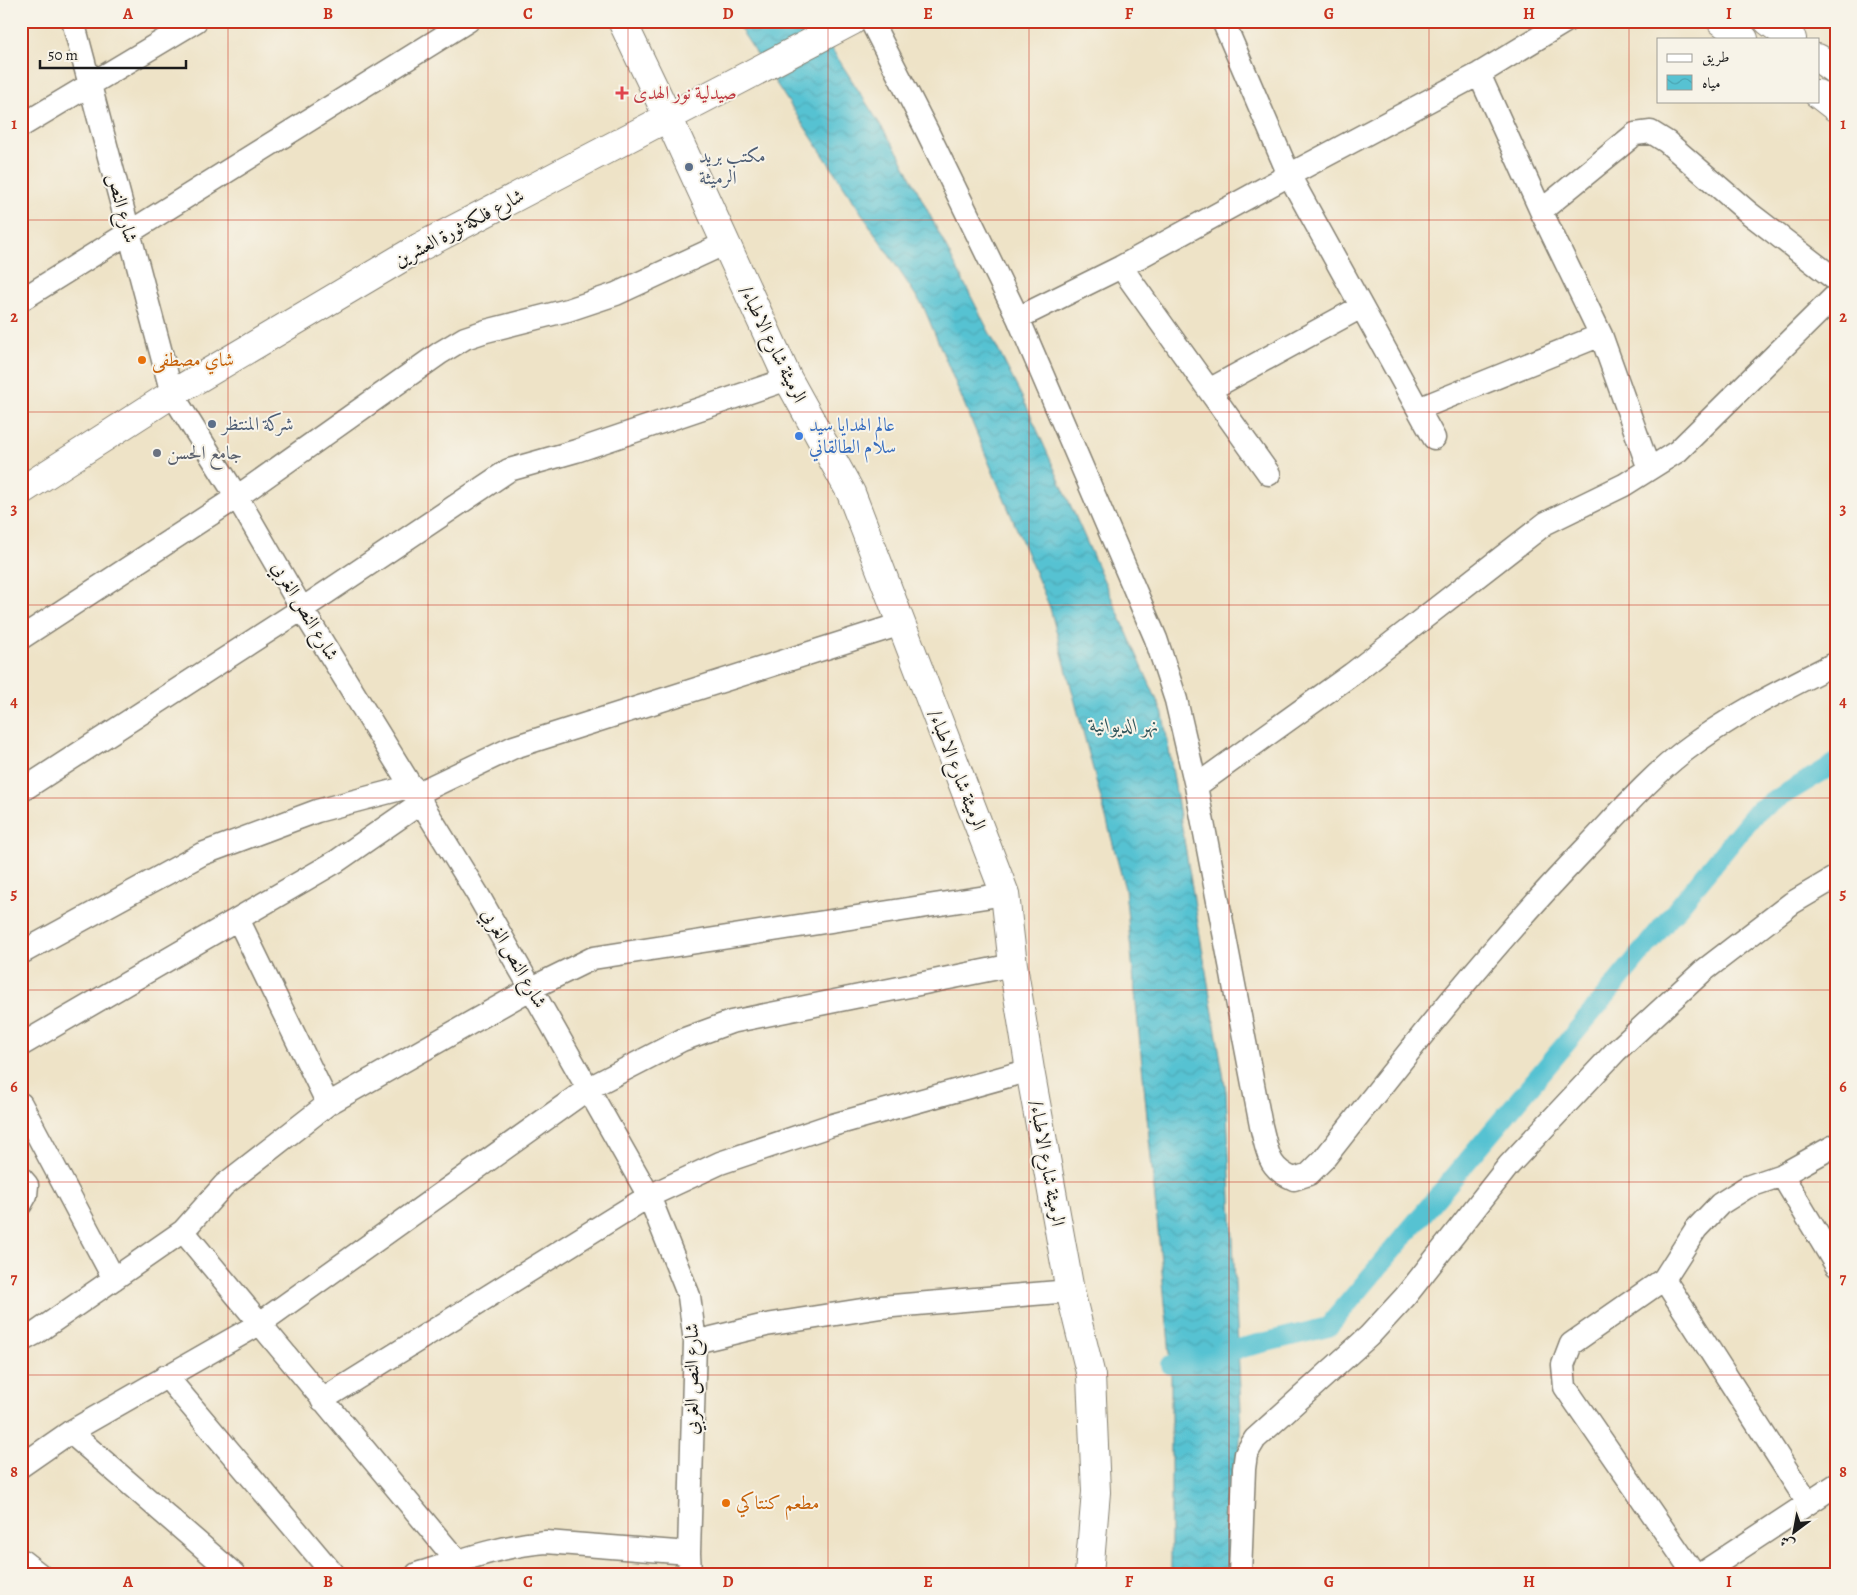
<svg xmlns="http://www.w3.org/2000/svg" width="1857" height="1595" viewBox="0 0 1857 1595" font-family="Alegreya,Amiri,serif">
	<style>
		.water { fill: url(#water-waves); stroke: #3a6f77 }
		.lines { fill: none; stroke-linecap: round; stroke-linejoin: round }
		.canal { stroke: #57c2d2; stroke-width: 20 }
		.street-casing { stroke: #858072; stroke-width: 25 }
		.secondary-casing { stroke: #858072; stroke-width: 30 }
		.street { stroke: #fff; stroke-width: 22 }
		.secondary { stroke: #fff; stroke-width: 28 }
		.grid { fill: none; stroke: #c8321e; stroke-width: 1; stroke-opacity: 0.55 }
		.health-dot { fill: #e0444e; stroke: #f7f3e8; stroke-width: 2 }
		.service-dot { fill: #5c6f8a; stroke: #f7f3e8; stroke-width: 2 }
		.food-dot { fill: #e8710a; stroke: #f7f3e8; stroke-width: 2 }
		.shop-dot { fill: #3f7fe0; stroke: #f7f3e8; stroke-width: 2 }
		.worship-dot { fill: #6b7280; stroke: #f7f3e8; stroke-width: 2 }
		.labels { text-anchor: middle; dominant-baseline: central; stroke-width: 4; stroke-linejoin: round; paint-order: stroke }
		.health-label { font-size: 19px; fill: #be3a42; stroke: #f7f3e8; text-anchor: start }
		.service-label { font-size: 19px; fill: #4e5e75; stroke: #f7f3e8; text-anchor: start }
		.street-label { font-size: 19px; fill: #1c1c1c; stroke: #f7f3e8 }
		.food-label { font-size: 19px; fill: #c56008; stroke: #f7f3e8; text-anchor: start }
		.shop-label { font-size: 19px; fill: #366cbe; stroke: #f7f3e8; text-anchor: start }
		.worship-label { font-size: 19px; fill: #5b616d; stroke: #f7f3e8; text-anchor: start }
		.water-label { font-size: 20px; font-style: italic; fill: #31565c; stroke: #f7f3e8 }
		.neatline { fill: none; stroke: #c8321e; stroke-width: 2 }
		.grid-label { font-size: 16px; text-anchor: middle; font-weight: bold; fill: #c8321e }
	</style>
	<defs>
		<pattern id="water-waves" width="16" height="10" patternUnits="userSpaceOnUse" patternTransform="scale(1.25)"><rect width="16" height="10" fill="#57c2d2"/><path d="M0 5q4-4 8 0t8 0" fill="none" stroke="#4ba6b4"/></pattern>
	</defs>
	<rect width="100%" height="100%" fill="#f7f3e8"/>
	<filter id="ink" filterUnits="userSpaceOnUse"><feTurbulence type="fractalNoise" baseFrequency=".02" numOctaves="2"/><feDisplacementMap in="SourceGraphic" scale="10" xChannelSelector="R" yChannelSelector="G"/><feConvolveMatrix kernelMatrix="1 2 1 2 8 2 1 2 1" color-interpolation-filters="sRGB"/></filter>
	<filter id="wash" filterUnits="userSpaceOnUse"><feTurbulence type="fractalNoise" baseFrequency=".0096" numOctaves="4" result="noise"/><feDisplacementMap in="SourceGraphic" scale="20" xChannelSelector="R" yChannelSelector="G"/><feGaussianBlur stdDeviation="1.12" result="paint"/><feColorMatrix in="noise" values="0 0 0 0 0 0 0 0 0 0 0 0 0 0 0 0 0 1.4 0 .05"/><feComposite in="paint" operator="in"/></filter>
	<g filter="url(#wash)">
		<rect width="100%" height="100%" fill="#eee3c7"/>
		<!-- water -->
		<path class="water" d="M735 21H814L899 154 1027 407 1163 714 1226 1091 1241 1410 1236 1574H1171V1365L1125 889 1050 608 924 308Z"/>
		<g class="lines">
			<!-- canal -->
			<path class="canal" d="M1171 1365 1328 1327 1599 1004 1757 811 1836 763"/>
		</g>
	</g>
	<g filter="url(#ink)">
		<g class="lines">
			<!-- street casing -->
			<g class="street-casing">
				<path id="street" d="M73 21 172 394 237 497 302 609 478 895 649 1196 689 1296 695 1342 689 1553 690 1574
					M871 21 927 131 1018 318 1156 639 1176 700 1196 786 1261 1126C1268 1152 1267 1168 1294 1179L1309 1174 1324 1159C1407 1053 1490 948 1584 850 1616 817 1646 781 1683 752 1729 716 1784 689 1836 663
					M1223 21 1289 175 1434 438
					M1479 74 1541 211 1601 335 1649 469
					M21 126 196 21
					M1541 211 1635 134 1651 132 1667 142 1749 213 1836 280
					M1121 267 1269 474
					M21 300 468 21
					M1018 318 1121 267 1289 175 1479 74 1566 21
					M1209 390 1361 307
					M1418 409 1601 335
					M21 638 237 497 440 353 465 338 486 331 568 310 616 294 726 243
					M1196 786 1352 674 1546 523 1624 485 1678 451 1836 295
					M21 791 302 609 509 470 576 451 788 379
					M416 794 514 747 901 624
					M238 919 328 1104
					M21 953 202 854 317 811 412 786
					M21 1045 337 861 422 802
					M21 1104 114 1279
					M1782 1175 1836 1265
					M21 1178 27 1185 26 1195 21 1204
					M183 1231 457 1561
					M1664 1279 1808 1503
					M21 1341 36 1333 183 1231 224 1185 328 1104 532 988 593 958 1005 894
					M695 1342 766 1325 881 1307 1070 1291
					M166 1376 333 1574
					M322 1400 649 1196 720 1163 829 1126 1030 1070
					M70 1432 234 1574
					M21 1466 70 1432 259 1324 589 1088 682 1040 731 1022 1013 965
					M21 1560 39 1574
					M417 1574C459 1561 503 1545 546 1542L689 1553
					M1240 1574 1244 1469 1246 1454 1255 1439 1369 1336 1405 1297 1509 1165 1616 1051 1702 972 1792 903 1836 877
					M1694 1574 1565 1387 1563 1365 1571 1344 1664 1279 1696 1229 1720 1204 1747 1187 1782 1175 1836 1145
					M1701 1574 1836 1485"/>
			</g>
			<!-- secondary casing -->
			<g class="secondary-casing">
				<path id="secondary" d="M622 21 668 117 788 379 851 493 1005 894 1013 965 1030 1070 1070 1291 1091 1376 1096 1492 1089 1574
					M1721 21 1744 39
					M1768 21 1792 39
					M1818 58 1836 71
					M1818 94 1836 108
					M21 491 172 394 420 247 852 21"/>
			</g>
			<!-- street -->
			<use href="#street" class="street"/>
			<!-- secondary -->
			<use href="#secondary" class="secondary"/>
		</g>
	</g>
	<!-- grid -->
	<path class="grid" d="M228 21V1574M428 21V1574M628 21V1574M828 21V1574M1029 21V1574M1229 21V1574M1429 21V1574M1629 21V1574M21 220H1836M21 412H1836M21 605H1836M21 798H1836M21 990H1836M21 1182H1836M21 1375H1836"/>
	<!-- markers -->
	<path class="health-dot" d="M619.5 85.5h5v5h5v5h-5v5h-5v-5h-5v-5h5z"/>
	<g class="service-dot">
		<circle cx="689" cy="167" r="5"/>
		<circle cx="212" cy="424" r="5"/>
	</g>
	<g class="food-dot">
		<circle cx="142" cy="360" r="5"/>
		<circle cx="726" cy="1503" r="5"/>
	</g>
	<circle class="shop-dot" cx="799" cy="436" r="5"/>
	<circle class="worship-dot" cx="157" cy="453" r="5"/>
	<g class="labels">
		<!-- health labels -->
		<g class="health-label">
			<text x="633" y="93">صيدلية نور الهدى</text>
		</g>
		<!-- service labels -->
		<g class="service-label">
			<text x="699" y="156">مكتب بريد<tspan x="699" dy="22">الرميثة</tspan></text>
			<text x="222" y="424">شركة المنتظر</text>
		</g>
		<!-- street labels -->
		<g class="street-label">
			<text transform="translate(122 208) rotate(75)">شارع النص</text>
			<text transform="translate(459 228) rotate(-28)">شارع فلكة ثورة العشرين</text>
			<text transform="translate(773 344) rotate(64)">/الرميثة شارع الاطباء</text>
			<text transform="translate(305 611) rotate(59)">شارع النص الغربي</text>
			<text transform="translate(957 770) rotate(69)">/الرميثة شارع الاطباء</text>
			<text transform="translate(514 958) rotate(60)">شارع النص الغربي</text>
			<text transform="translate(1047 1163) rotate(80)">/الرميثة شارع الاطباء</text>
			<text transform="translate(692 1379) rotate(-90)">شارع النص الغربي</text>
		</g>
		<!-- food labels -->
		<g class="food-label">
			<text x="152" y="360">شاي مصطفى</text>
			<text x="736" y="1503">مطعم كنتاكي</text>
		</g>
		<!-- shop labels -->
		<g class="shop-label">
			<text x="809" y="425">عالم الهدايا سيد<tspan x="809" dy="22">سلام الطالقاني</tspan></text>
		</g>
		<!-- worship labels -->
		<g class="worship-label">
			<text x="167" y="453">جامع الحسن</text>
		</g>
		<!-- water labels -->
		<g class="water-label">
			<text x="1124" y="725">نهر الديوانية</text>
		</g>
	</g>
	<!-- margin -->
	<rect width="1857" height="1595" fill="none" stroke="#f7f3e8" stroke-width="55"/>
	<!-- legend -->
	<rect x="1657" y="38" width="162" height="65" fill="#f7f3e8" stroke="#9f9d96"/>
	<rect x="1667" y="54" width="25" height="8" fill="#ffffff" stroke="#9f9d96"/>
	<text x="1702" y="62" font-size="15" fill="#1c1c1c">طريق</text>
	<rect x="1667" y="75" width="25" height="15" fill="url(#water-waves)" stroke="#9f9d96"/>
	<text x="1702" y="88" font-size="15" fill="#1c1c1c">مياه</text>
	<!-- north arrow -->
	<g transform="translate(1794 1532) rotate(212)" stroke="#f7f3e8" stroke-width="4" paint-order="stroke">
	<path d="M0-4L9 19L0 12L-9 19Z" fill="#1c1c1c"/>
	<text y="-8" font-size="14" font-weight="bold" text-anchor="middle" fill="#1c1c1c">ش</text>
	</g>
	<!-- scale -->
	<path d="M40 60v8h146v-8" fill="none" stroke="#1c1c1c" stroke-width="2.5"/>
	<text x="48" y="60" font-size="15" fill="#1c1c1c" stroke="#f7f3e8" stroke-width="4" paint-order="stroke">50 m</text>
	<rect x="28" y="28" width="1802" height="1540" class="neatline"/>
	<g class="grid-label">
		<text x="128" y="19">A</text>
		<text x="328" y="19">B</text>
		<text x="528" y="19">C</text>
		<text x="728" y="19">D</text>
		<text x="928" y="19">E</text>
		<text x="1129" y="19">F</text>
		<text x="1329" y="19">G</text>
		<text x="1529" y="19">H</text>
		<text x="1729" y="19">I</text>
		<text x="14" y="129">1</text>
		<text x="1843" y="129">1</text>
		<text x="14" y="322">2</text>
		<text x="1843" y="322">2</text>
		<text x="14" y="514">3</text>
		<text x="1843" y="514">3</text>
		<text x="14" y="707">4</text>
		<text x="1843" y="707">4</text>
		<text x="14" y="899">5</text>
		<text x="1843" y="899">5</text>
		<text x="14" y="1092">6</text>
		<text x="1843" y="1092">6</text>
		<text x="14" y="1284">7</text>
		<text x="1843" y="1284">7</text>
		<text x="14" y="1477">8</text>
		<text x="1843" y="1477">8</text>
		<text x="128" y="1587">A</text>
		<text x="328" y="1587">B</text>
		<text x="528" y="1587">C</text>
		<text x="728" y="1587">D</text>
		<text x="928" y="1587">E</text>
		<text x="1129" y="1587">F</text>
		<text x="1329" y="1587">G</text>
		<text x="1529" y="1587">H</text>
		<text x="1729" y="1587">I</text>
	</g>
</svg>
